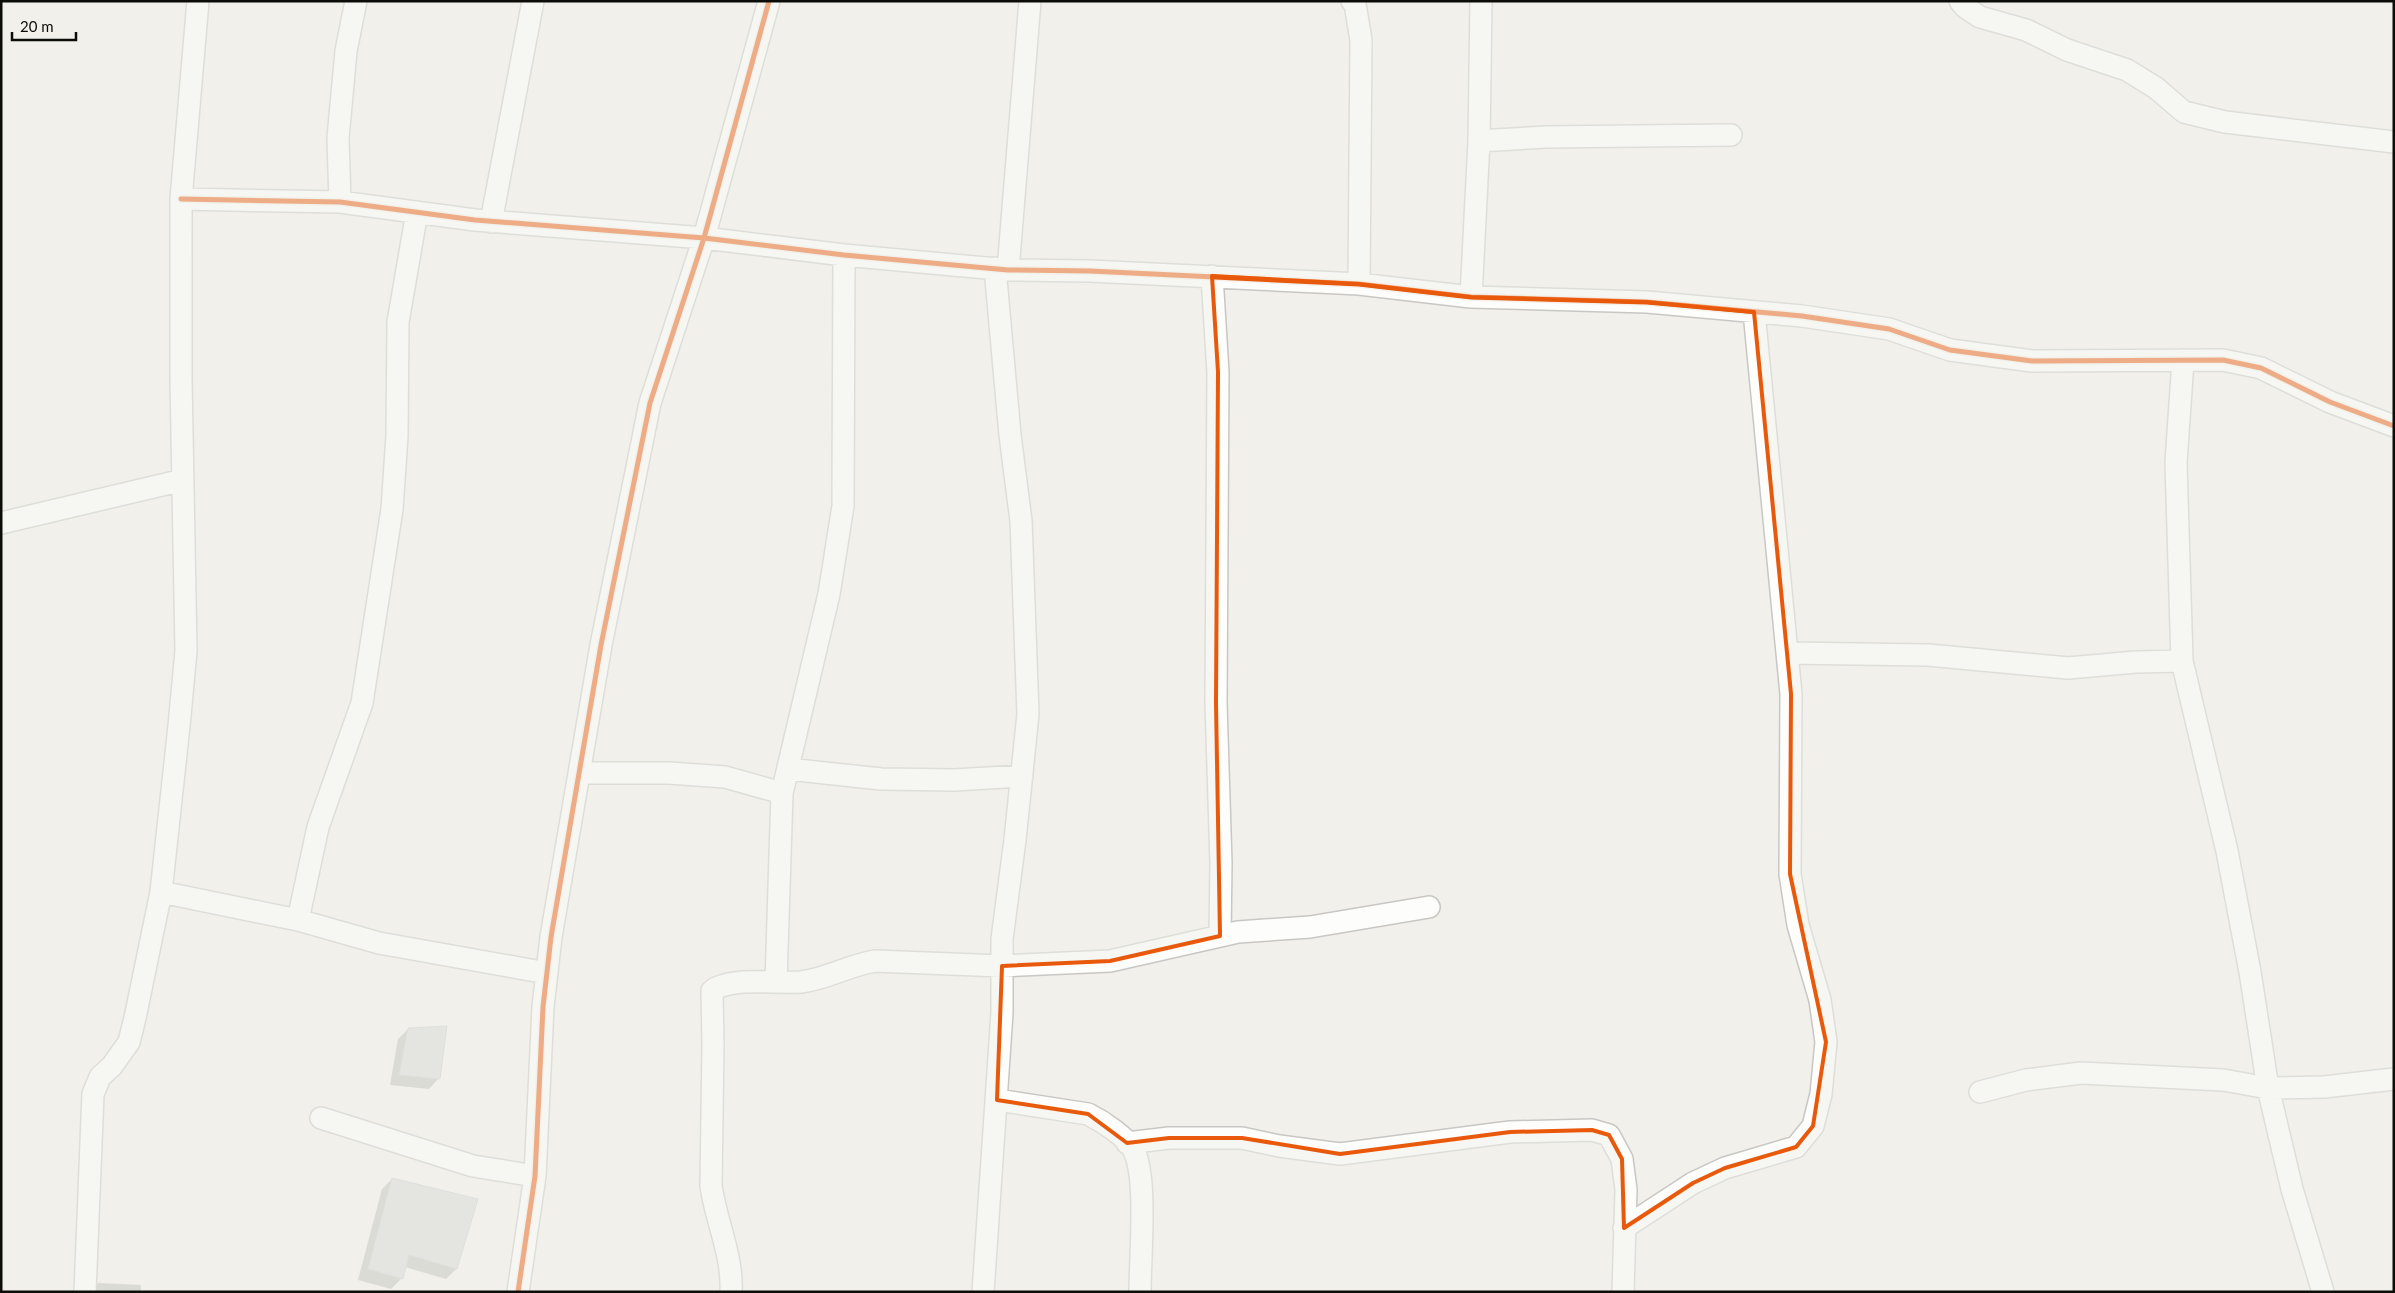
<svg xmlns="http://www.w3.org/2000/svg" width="2395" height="1293" viewBox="0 0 2395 1293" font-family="Lato,sans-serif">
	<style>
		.shadow { fill: #0003 }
		.building { fill: #d6d6d5; stroke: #c9cac9 }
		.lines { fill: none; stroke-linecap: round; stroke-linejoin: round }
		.minor-casing { stroke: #c8c7c4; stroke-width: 24 }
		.minor { stroke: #fdfdfc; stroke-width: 21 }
		.cycleway-casing { stroke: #f3f1e9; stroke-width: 8 }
		.cycleway { stroke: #e8590c; stroke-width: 5 }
		.marked { fill: none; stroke: #e8590c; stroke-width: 4; stroke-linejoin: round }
	</style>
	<rect width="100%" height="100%" fill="#f1f0eb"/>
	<!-- shadow -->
	<path class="shadow" d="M408 1029 439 1078 429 1089 390 1085 398 1039Z
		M392 1179 456 1269 446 1279 405 1267 402 1278 391 1289 358 1280 382 1189Z
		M98 1283 141 1285V1292H92Z"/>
	<!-- building -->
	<path class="building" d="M447 1026 440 1079 399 1075 408 1028Z
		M392 1178 478 1199 457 1269 409 1255 403 1279 368 1269Z"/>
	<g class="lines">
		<!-- minor casing -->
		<g class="minor-casing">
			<path id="minor" d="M1352 1 1355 4 1361 40 1359 284
				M1960 1 1965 7 1980 17 2026 30 2067 50 2127 70 2156 88 2184 112 2225 122 2394 142
				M1479 141 1546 137 1731 135
				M181 199 340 202 475 220 704 238 844 255 1008 270 1090 271 1359 284 1471 297 1647 302 1802 316 1889 329 1950 350 2032 361 2223 360 2261 368 2330 402 2394 426
				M340 202 338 138 346 51 356 1
				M491 222 533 1
				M1008 270 1030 1
				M1212 276 1218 372 1216 703 1221 863 1220 936
				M1471 297 1479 141 1481 1
				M2183 360 2176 463 2182 661 2227 851 2250 972 2268 1088 2292 1189 2323 1292
				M1 523 183 480
				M1788 653 1928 655 2068 668 2136 662 2182 661
				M788 769 881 779 954 780 1022 776
				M579 773H669L725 777 782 793
				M161 892 298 920 379 943 547 973
				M298 920 318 827 362 703 392 509 397 436 398 322 417 212
				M776 982 782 793 829 594 843 506 844 255
				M1980 1092 2026 1080 2081 1073 2223 1080 2268 1088 2324 1087 2394 1079
				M997 1100 1088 1114C1102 1121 1129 1138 1135 1153 1147 1182 1140 1258 1140 1292
				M321 1118 473 1166 535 1176
				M1127 1143 1169 1138H1242L1279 1146 1340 1154 1510 1132 1592 1130 1609 1135 1622 1159 1626 1190 1623 1292
				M1624 1228 1693 1183 1725 1168 1796 1147 1813 1126 1821 1094 1826 1042 1820 1000 1798 925 1790 874 1791 694 1754 312
				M85 1292 93 1094 100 1077 112 1066 129 1042 135 1018 161 892 179 726 186 651 181 379V199L198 1
				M518 1292 535 1176 543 1007 551 937 601 645 650 403 704 238 769 1
				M731 1292C733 1256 716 1221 711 1186L713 1044 712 991 716 988C742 977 773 984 801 982 827 979 849 965 875 961L1002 966 1110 961 1238 932 1310 927 1429 907
				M983 1292 1002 1013V939L1015 840 1028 714 1021 521 1010 435 995 268"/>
		</g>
		<!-- minor -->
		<use href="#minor" class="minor"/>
		<!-- cycleway casing -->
		<g class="cycleway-casing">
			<path id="cycleway" d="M181 199 340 202 475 220 704 238 844 255 1008 270 1090 271 1359 284 1471 297 1647 302 1802 316 1889 329 1950 350 2032 361 2223 360 2261 368 2330 402 2394 426
				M518 1292 535 1176 543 1007 551 937 601 645 650 403 704 238 769 1"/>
		</g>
		<!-- cycleway -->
		<use href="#cycleway" class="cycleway"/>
	</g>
	<!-- marked area -->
	<path d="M0 0H2395V1293H0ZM1212 276 1359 284 1471 297 1647 302 1754 312 1791 694 1790 874 1826 1042 1813 1126 1796 1147 1725 1168 1693 1183 1624 1228 1622 1159 1609 1135 1592 1130 1510 1132 1340 1154 1242 1138H1169L1127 1143 1088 1114 997 1100 1002 966 1110 961 1220 936 1216 703 1218 372Z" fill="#f1f0eb" fill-opacity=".55" fill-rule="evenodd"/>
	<path class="marked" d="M1212 276 1359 284 1471 297 1647 302 1754 312 1791 694 1790 874 1826 1042 1813 1126 1796 1147 1725 1168 1693 1183 1624 1228 1622 1159 1609 1135 1592 1130 1510 1132 1340 1154 1242 1138H1169L1127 1143 1088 1114 997 1100 1002 966 1110 961 1220 936 1216 703 1218 372Z"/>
	<!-- border -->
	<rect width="2395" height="1293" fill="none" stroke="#0c0c09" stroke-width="5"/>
	<!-- scale -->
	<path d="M12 32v8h64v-8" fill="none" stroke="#0c0c09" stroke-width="2.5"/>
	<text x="20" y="32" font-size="15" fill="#0c0c09" stroke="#f3f1e9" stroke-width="4" paint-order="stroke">20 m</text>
</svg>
